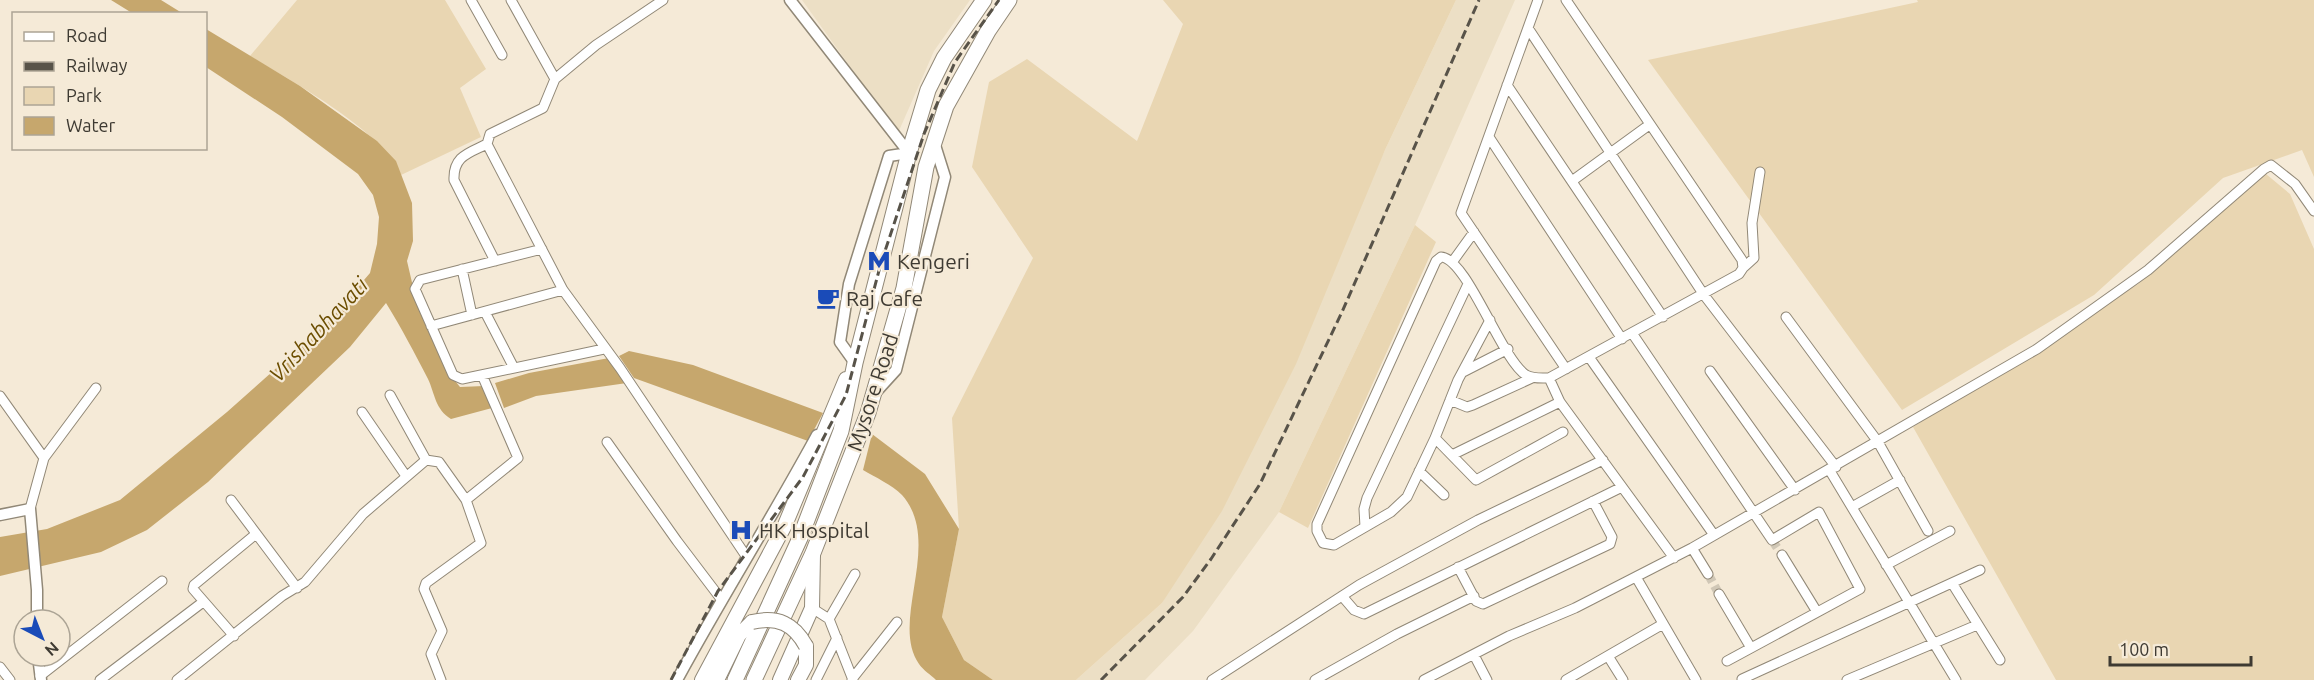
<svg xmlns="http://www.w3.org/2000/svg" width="2314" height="680" font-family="Ubuntu,sans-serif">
<rect width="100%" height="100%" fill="#f5ead7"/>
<path fill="#ecdfc5" d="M 802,0 L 970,0 L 934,51 L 898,133 Z
M 1456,0 L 1515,0 L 1415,225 L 1279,512 L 1193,631 L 1145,680 L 1076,680 L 1162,603 L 1385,150 Z"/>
<path fill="#e9d6b2" d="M 297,0 L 445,0 L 486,69 L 460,88 L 481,137 L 401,175 C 385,132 290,80 250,56 Z
M 1163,0 L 1456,0 L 1385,150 L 1296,364 L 1222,511 L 1162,603 L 1076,680 L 993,680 L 964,660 L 942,617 L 959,529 L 952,418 L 1033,258 L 972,167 L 989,82 L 1027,59 L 1137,141 L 1183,24 Z
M 1917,0 L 2314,0 L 2314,177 L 2302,150 L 2223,178 L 2094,295 L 1902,410 L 1648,60 L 1918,2 Z
M 2266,174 L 2290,194 L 2314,249 L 2314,680 L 2056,680 L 1913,427 L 2138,284 Z
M 1415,225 L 1436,242 L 1308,528 L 1279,512 Z"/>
<path fill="#c6a76d" d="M 111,0 L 161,0 L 182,13 L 132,13 Z
M 206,29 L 300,86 L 377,141 L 396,161 L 412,203 L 413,241 L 407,261 L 417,304 L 448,372 L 460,387 L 484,386 L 492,408 L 451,419 C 435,409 435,394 428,379 C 415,354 401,327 386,303 L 350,347 L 208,482 L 147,530 L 101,552 L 0,576 L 0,537 L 47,529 L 120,500 L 227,412 L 328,322 L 370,273 L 377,244 L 379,217 L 373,195 L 358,174 L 282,117 L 206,67 Z
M 629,351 L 693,365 L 823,413 L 808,441 L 634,378 L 619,356 Z
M 609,358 L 627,383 L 536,396 L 504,408 L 495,383 L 529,373 Z
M 872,434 L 925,474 L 959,529 L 942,617 L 964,660 L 993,680 L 936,680 C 931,675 923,670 919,664 C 889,621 944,543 902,495 C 892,485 875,477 863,470 Z"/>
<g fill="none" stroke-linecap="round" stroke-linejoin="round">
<path stroke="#d0c7b6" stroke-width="9" stroke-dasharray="9 4.5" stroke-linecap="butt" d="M 1772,540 L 1782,555
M 1708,574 L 1719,594"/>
<g stroke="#918877" stroke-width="11">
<path id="minor" d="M 471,0 L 502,55
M 511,0 L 555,79
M 663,0 L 596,45 L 555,79 L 543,108 L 490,134 L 487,144 L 563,290 L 620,368 L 746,556
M 1538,0 L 1461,213 L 1566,369
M 1566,0 L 1742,260 L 1743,268 L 1739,274 L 1549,378 L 1560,402 L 1674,558
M 1528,28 L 1704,295 L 1836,467
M 1507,85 L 1663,317
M 1489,137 L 1622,339
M 487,144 C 469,153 453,156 454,180 L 495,261
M 1572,181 L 1649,125
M 542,249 L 420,280 L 415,289 L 453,375 L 462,379 L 604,349
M 1453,261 L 1474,232
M 1743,268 L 1754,258 L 1752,223 L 1760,172
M 462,269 L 472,315
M 485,312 L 514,368
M 1786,317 L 1878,442 L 1928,531
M 1490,320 L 1458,380 L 1435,438 L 1407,497 L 1391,512 L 1334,545 L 1323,543 L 1317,531 L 1317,524 L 1436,261 L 1441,257 C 1467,258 1501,359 1526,375 C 1533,379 1541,378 1549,378
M 431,326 L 563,290
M 1632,333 L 1772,540 L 1819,512 L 1860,589 L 1727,661
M 1589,357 L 1714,535
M 1710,371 L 1795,490
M 1463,372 L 1508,349
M 390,395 L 426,460
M 0,396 L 44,458
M 1450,400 L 1467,407 L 1473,405 L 1532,378
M 362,412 L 406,476
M 1435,438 L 1476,480 L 1563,432
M 607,442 L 677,541 L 721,599
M 1454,454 L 1560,402
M 1419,471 L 1444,495
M 1830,471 L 1956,680
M 231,500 L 297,588
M 1852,507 L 1900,480
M 30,509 L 44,458 L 96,388
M 1365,527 L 1364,509 L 1367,498 L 1468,284
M 1692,548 L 1708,574
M 1782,555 L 1817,612
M 1886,565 L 1950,531
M 1458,567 L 1476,601 L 1483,604 L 1610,544 L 1612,537 L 1593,501
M 1636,577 L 1696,680
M 1952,583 L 2000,660
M 1719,594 L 1751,648
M 1342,596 L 1354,610 L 1364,614 L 1622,487
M 812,608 L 829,619 L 853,680
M 829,619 L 855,574
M 234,636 L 193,589 L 194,585 L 256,534
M 1474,655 L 1487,680
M 1608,656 L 1623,680
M 0,667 L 10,680
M 40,676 L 162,581
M 852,679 L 897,622
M 1742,679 L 1980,570
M 100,680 L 203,602
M 177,680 L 282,596 L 305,582 L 363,514 L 426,460 L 439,462 L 466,500
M 441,680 L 431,654 L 442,631 L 424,589 L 426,583 L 481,543 L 466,500 L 518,458 L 482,375
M 816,680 L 837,638
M 1212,680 L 1359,585 L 1478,520 L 1603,460
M 1315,680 L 1397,634 L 1474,596
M 1424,680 L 1509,636 L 1575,608 L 1692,548 L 2037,349 L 2148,270 L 2264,169 L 2271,165 L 2295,184 L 2314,211
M 1566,680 L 1663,624
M 1847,680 L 1977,625"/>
</g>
<g stroke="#918877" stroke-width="13">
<path id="tertiary" d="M 790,0 L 909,153 L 889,156 L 849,284 L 840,342 L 855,363
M 875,393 L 896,370 L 945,177 L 934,142
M 0,515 L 30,509 L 37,590 L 37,620
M 38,656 L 41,680
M 677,680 C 722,597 772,518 817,435"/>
</g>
<g stroke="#918877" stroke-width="16">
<path id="primary" d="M 702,680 L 785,525 L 846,379
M 717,680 L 739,635 L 752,622
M 780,680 L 812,608 L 813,554
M 798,680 L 806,665 L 806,646"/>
</g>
<g stroke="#918877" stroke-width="17">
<path id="trunk" d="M 735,680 L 800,538 L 841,431 L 855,363 L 909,153 L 928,90 L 944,58 L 984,0
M 754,680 L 813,553 L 868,413 L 904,288 L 926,167 L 946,106 L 988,31 L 1009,0"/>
</g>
<use href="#minor" stroke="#fff" stroke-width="9"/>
<use href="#tertiary" stroke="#fff" stroke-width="10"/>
<use href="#primary" stroke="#fff" stroke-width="14"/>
<use href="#trunk" stroke="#fff" stroke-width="15"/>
<path stroke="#585349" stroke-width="3" stroke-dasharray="9 4.5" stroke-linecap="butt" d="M 671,680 L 718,591 L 803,477 L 846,395 L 881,263 L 924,134 L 955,62 L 999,0
M 1101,680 L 1183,597 L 1211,559 L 1260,484 L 1342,312 L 1479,0"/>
<g stroke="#918877" stroke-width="16" stroke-linecap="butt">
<path id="primary-bridge" d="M 752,622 C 778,616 794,624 806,646"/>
</g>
<use href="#primary-bridge" stroke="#fff" stroke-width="14"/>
</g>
<defs>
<g id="metro-bare" transform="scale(1.8)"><path d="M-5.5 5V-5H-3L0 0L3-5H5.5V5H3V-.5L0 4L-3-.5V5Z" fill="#1a4bb8" stroke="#f5ead7" stroke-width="2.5" paint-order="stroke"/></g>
<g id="cafe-bare" transform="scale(1.8)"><path d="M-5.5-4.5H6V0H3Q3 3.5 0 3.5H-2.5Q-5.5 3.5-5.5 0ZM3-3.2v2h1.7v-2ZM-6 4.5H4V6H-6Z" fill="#1a4bb8" stroke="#f5ead7" stroke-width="2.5" paint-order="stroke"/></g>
<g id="hospital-bare" transform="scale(1.8)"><path d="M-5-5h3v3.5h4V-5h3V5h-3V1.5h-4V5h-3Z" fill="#1a4bb8" stroke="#f5ead7" stroke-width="2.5" paint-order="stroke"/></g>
</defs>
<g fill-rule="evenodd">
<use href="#metro-bare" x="879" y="261"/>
<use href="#cafe-bare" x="828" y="298"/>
<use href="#hospital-bare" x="741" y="530"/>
</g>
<g text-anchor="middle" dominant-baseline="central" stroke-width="4.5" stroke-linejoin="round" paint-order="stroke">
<g font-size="21" fill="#3e3a32" stroke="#f5ead7" text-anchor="start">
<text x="897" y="261">Kengeri</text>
<text x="846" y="298">Raj Cafe</text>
<text x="759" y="530">HK Hospital</text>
</g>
<g font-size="21" fill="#3e3a32" stroke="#f5ead7">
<text transform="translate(872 392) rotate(-72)">Mysore Road</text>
</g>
<g font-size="22" font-style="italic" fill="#6b4d00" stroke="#f5ead7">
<text transform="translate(318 329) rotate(-47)">Vrishabhavati</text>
</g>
</g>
<rect x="12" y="12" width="195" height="138" fill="#f5ead7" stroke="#aca495" stroke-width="1.5"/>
<rect x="24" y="32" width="30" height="9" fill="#ffffff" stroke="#aca495" stroke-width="1.5"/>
<text x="66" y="42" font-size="18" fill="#3e3a32">Road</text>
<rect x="24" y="62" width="30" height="9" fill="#585349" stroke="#aca495" stroke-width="1.5"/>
<text x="66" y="72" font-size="18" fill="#3e3a32">Railway</text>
<rect x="24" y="87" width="30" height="18" fill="#e9d6b2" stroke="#aca495" stroke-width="1.5"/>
<text x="66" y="102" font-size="18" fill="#3e3a32">Park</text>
<rect x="24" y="117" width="30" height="18" fill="#c6a76d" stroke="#aca495" stroke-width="1.5"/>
<text x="66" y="132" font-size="18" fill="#3e3a32">Water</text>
<g transform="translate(42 638) rotate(138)"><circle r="28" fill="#f5ead7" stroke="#aca495" stroke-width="1.5"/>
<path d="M0-4.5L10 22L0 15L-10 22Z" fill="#1a4bb8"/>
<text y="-9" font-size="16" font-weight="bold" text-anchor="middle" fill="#3e3a32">N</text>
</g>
<path d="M2110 656v9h141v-9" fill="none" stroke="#3e3a32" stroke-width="3"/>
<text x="2119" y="656" font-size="18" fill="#3e3a32" stroke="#f5ead7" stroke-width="4.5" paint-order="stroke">100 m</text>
</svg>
